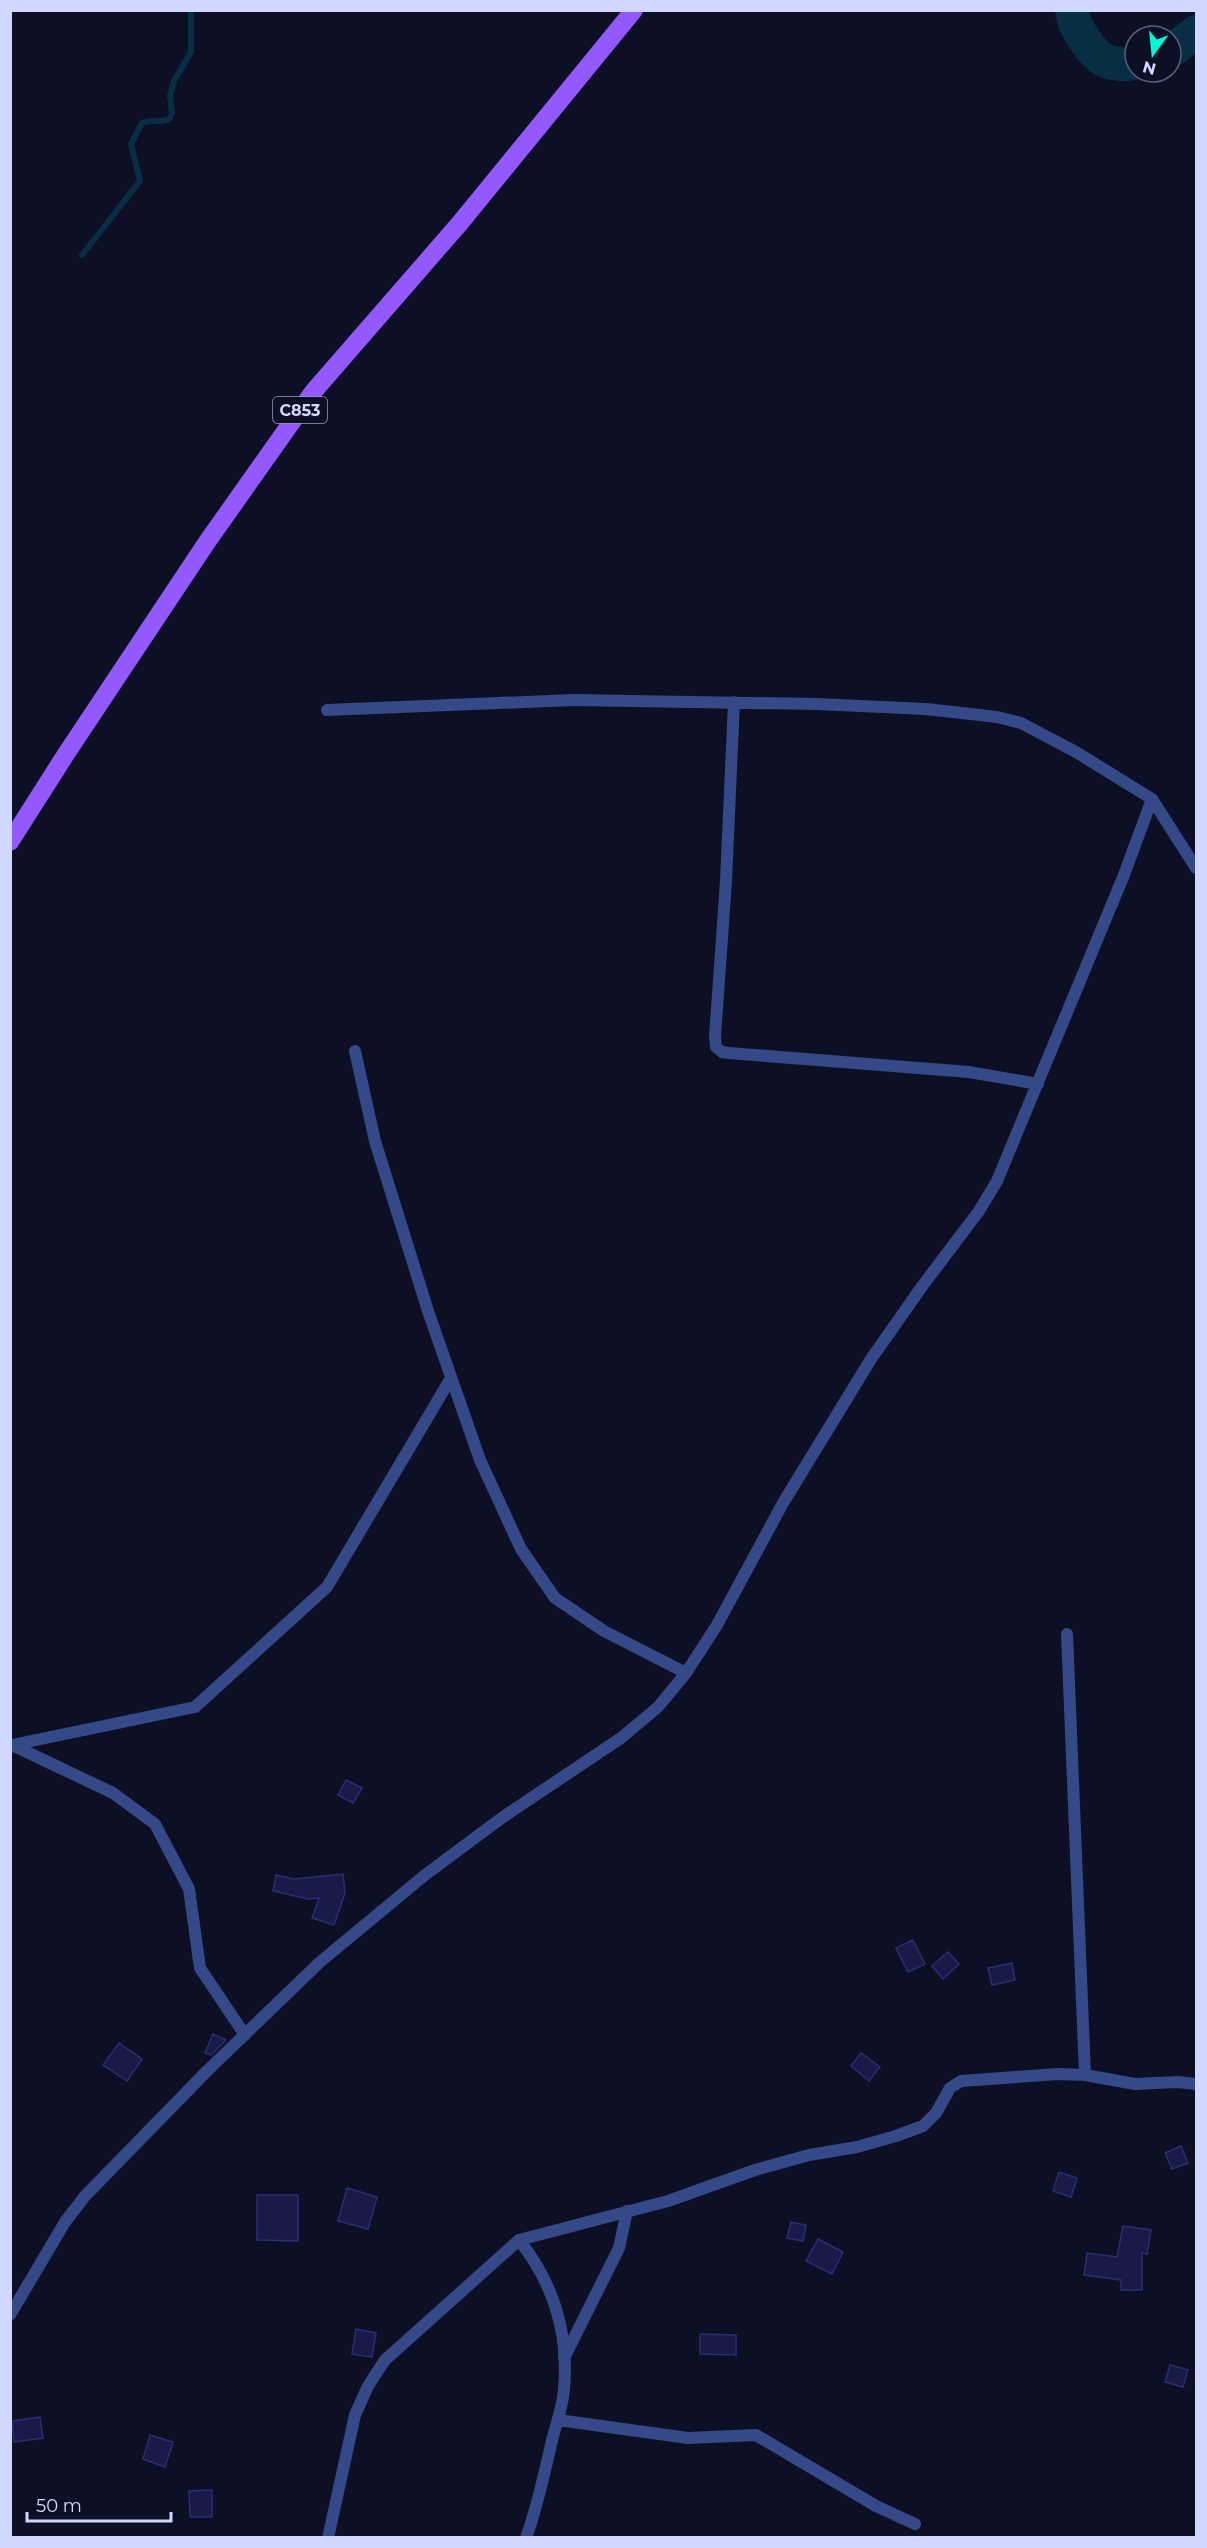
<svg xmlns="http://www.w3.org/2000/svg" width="1207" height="2548" font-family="Montserrat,sans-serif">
<rect width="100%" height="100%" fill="#0d0f25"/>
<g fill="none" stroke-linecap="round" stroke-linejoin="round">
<path stroke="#072e45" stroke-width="6" d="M 82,255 L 140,181 L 131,144 L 142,123 C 152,119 160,123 169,119 L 172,113 L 170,96 L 174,81 L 191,52 L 191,10"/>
<path stroke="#072e45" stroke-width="34" d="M 1072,10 C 1073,26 1092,55 1106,61 C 1115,64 1126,65 1135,63
M 1171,51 L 1196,32"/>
</g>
<path fill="#181b47" stroke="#292e75" stroke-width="1.5" d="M 346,1780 L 362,1788 L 353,1803 L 338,1795 Z
M 343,1874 L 345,1893 L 334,1925 L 312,1918 L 319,1898 L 308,1899 L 273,1891 L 276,1875 L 294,1879 Z
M 913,1940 L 925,1964 L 908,1972 L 896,1948 Z
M 948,1952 L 959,1964 L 943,1979 L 932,1966 Z
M 1012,1963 L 1015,1980 L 992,1985 L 988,1968 Z
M 213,2034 L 226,2040 L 211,2055 L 205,2053 Z
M 119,2043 L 142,2059 L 127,2081 L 103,2065 Z
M 861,2053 L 880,2067 L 869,2081 L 851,2066 Z
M 1181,2146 L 1188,2163 L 1172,2169 L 1165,2153 Z
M 1059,2172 L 1077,2178 L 1071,2197 L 1053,2191 Z
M 347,2188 L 377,2197 L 368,2229 L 338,2221 Z
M 257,2195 L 298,2195 L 298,2241 L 257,2240 Z
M 791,2222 L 806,2225 L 803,2241 L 787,2238 Z
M 1123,2226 L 1151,2230 L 1147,2254 L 1142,2253 L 1142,2290 L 1121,2290 L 1121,2280 L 1084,2275 L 1087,2253 L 1117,2257 Z
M 818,2239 L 843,2252 L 832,2274 L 806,2261 Z
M 356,2329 L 376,2333 L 372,2357 L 352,2354 Z
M 700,2334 L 736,2335 L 736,2355 L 700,2354 Z
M 1170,2365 L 1188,2370 L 1183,2387 L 1165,2382 Z
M 40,2417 L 43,2438 L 14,2442 L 12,2421 Z
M 150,2435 L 173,2442 L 165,2467 L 143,2459 Z
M 212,2490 L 212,2517 L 190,2517 L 189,2491 Z"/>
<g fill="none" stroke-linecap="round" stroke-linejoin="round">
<path stroke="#354887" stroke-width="12" d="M 734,702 L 726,881 L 715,1037 L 716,1047 L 722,1052 L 729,1053 L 969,1072 L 1038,1084
M 1152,799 L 1196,868
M 355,1051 L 375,1141 L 428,1311 L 480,1460 L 521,1549 L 555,1598 L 604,1631 L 686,1673
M 1067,1634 L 1085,2075
M 12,1745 L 195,1707 L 327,1587 L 451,1378
M 12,1745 L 113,1793 L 155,1824 L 189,1889 L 200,1968 L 245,2035
M 519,2240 C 554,2284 569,2334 564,2390 C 562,2411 554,2429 550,2449 C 543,2479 537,2508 526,2538
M 10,2315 L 65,2222 L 85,2196 L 207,2071 L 320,1962 L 425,1875 L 503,1817 L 621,1738 L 658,1707 L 686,1673 L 717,1625 L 783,1503 L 871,1359 L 923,1285 L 979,1211 L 997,1181 L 1124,875 L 1152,799 L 1076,752 L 1021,723 L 997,717 L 926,709 L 817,704 L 574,700 L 327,710
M 564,2358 L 619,2248 L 627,2211
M 558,2420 L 688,2438 L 756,2435 L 876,2506 L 915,2524
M 328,2538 L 355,2415 L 368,2386 L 385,2360 L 519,2240 L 668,2201 L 755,2170 L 809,2155 L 857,2147 L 896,2136 L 923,2126 L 936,2113 L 950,2088 L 961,2081 L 1058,2074 L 1085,2075 L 1135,2084 L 1178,2082 L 1196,2084"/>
<path stroke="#9458ff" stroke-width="18" d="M 10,842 L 66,754 L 207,542 L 313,392 L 460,223 L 634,10"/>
</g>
<g text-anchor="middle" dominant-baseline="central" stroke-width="4.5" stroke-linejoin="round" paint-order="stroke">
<rect fill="#0d0f25" stroke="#969cbe" stroke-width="1.5" x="273" y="397" width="54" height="26" rx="4.5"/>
<g font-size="16" font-weight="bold" fill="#d1d8ff">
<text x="300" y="410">C853</text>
</g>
</g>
<rect width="1207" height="2548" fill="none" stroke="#d1d8ff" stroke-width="24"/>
<g transform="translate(1153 54) rotate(195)"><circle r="28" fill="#0d0f25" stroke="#5b5f7c" stroke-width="1.5"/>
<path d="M0-4.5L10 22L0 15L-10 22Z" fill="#00fcd2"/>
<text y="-9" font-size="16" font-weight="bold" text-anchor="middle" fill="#d1d8ff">N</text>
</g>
<path d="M27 2512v9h144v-9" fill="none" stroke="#d1d8ff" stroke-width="3"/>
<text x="36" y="2512" font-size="18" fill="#d1d8ff" stroke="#0d0f25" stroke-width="4.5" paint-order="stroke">50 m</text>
</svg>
